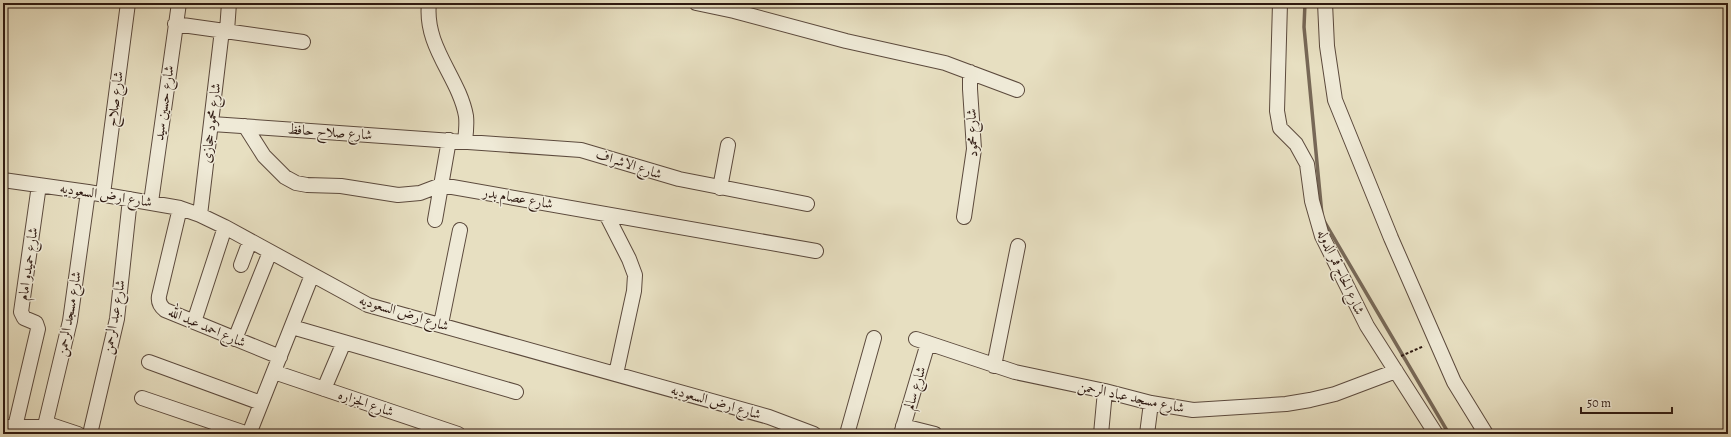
<svg xmlns="http://www.w3.org/2000/svg" width="1731" height="437" font-family="Alegreya,Amiri,serif">
<rect width="100%" height="100%" fill="#e7dfc1"/>
<filter id="stains"><feTurbulence type="fractalNoise" baseFrequency=".005" numOctaves="4"/><feColorMatrix values="0 0 0 0 .2 0 0 0 0 .09 0 0 0 0 .02 0 0 0 .5 -.17"/></filter>
<radialGradient id="worn" r=".72"><stop offset=".6" stop-color="#630" stop-opacity="0"/><stop offset="1" stop-color="#630" stop-opacity=".3"/></radialGradient>
<g fill="none" stroke-linecap="round" stroke-linejoin="round">
<path stroke="#776857" stroke-width="3.5" d="M 1305,3 L 1304,27 L 1322,215
M 1324,221 L 1449,434"/>
<g stroke="#5c4a3d" stroke-width="16">
<path id="minor" d="M 429,3 C 424,47 459,77 466,116 C 467,125 466,133 465,141
M 696,3 L 734,11 L 846,41 L 945,63 L 1017,90
M 1280,3 L 1277,111 L 1280,128 L 1296,144 L 1307,164 L 1312,201 L 1322,236 L 1367,326 L 1436,434
M 1325,3 L 1327,46 L 1335,100 L 1391,238 L 1454,382 L 1486,434
M 175,24 L 303,42
M 227,31 L 229,3
M 212,124 L 581,150 L 679,179 L 807,204
M 245,126 L 264,156 L 285,177 L 296,183 L 307,185 L 341,186 L 398,195 L 420,193 L 441,185 L 816,251
M 3,180 L 88,192 L 180,208 L 200,215 L 225,227 L 368,305 L 769,417 L 814,434
M 720,188 L 728,145
M 103,194 L 128,3
M 151,202 L 179,3
M 180,208 L 159,296 C 158,302 160,306 165,310 L 280,357
M 606,214 L 629,259 L 635,275 L 634,291 L 616,374
M 200,215 L 222,30
M 964,217 L 974,149 L 970,89 L 970,72
M 435,220 L 449,140
M 241,265 L 250,241
M 194,322 L 225,227
M 441,324 L 460,230
M 292,327 L 516,392
M 235,339 L 270,252
M 916,339 L 1015,372 L 1105,391 L 1151,403 L 1193,410 L 1286,404 L 1310,400 L 1335,394 L 1396,371
M 149,362 L 261,403
M 994,366 L 1018,246
M 274,372 L 458,434
M 324,389 L 344,342
M 142,398 L 248,434
M 45,423 L 78,434
M 903,426 L 935,434
M 3,427 L 44,427
M 15,427 L 38,329 L 36,323 L 24,318 L 21,312 L 39,185
M 43,434 L 70,321 L 88,192
M 90,434 L 117,319 L 130,199
M 249,434 L 312,275
M 847,434 L 874,338
M 901,434 L 928,343
M 1101,434 L 1105,391
M 1147,434 L 1151,403"/>
</g>
<path stroke="#2e1911" stroke-width="2" stroke-dasharray="3 2" stroke-linecap="butt" d="M 1401,356 L 1424,346"/>
<use href="#minor" stroke="#efead7" stroke-width="14"/>
</g>
<g text-anchor="middle" dominant-baseline="central" stroke-width="3" stroke-linejoin="round" paint-order="stroke">
<g font-size="14" fill="#2e1911" stroke="#efead7">
<text transform="translate(115 99) rotate(-83)">شارع صلاح</text>
<text transform="translate(164 103) rotate(-82)">شارع حسين سيد</text>
<text transform="translate(211 123) rotate(-83)">شارع محمود حجازى</text>
<text transform="translate(330 132) rotate(4)">شارع صلاح حافظ</text>
<text transform="translate(972 133) rotate(-92)">شارع محمود</text>
<text transform="translate(629 164) rotate(18)">شارع الاشراف</text>
<text transform="translate(106 195) rotate(9)">شارع ارض السعوديه</text>
<text transform="translate(518 198) rotate(10)">شارع عصام بدر</text>
<text transform="translate(28 264) rotate(-82)">شارع حميدو امام</text>
<text transform="translate(1341 272) rotate(65)">شارع الحاج قمر الدوله</text>
<text transform="translate(404 313) rotate(17)">شارع ارض السعوديه</text>
<text transform="translate(69 314) rotate(-80)">شارع مسجد الرحمن</text>
<text transform="translate(114 317) rotate(-80)">شارع عبد الرحمن</text>
<text transform="translate(207 327) rotate(23)">شارع احمد عبد الله</text>
<text transform="translate(915 388) rotate(-73)">شارع سالم</text>
<text transform="translate(1131 397) rotate(12)">شارع مسجد عباد الرحمن</text>
<text transform="translate(716 402) rotate(16)">شارع ارض السعوديه</text>
<text transform="translate(366 403) rotate(19)">شارع الجزاره</text>
</g>
</g>
<rect width="1731" height="437" fill="none" stroke="#e7dfc1" stroke-width="16"/>
<rect x="4" y="4" width="1723" height="429" fill="none" stroke="#2e1911" stroke-width="2"/>
<rect x="8" y="8" width="1715" height="421" fill="none" stroke="#2e1911"/>
<path d="M1581 407v6h91v-6" fill="none" stroke="#2e1911" stroke-width="2"/>
<text x="1587" y="407" font-size="12" fill="#2e1911" stroke="#efead7" stroke-width="3" paint-order="stroke">50 m</text>
<rect width="100%" height="100%" filter="url(#stains)"/>
<rect width="100%" height="100%" fill="url(#worn)"/>
</svg>
